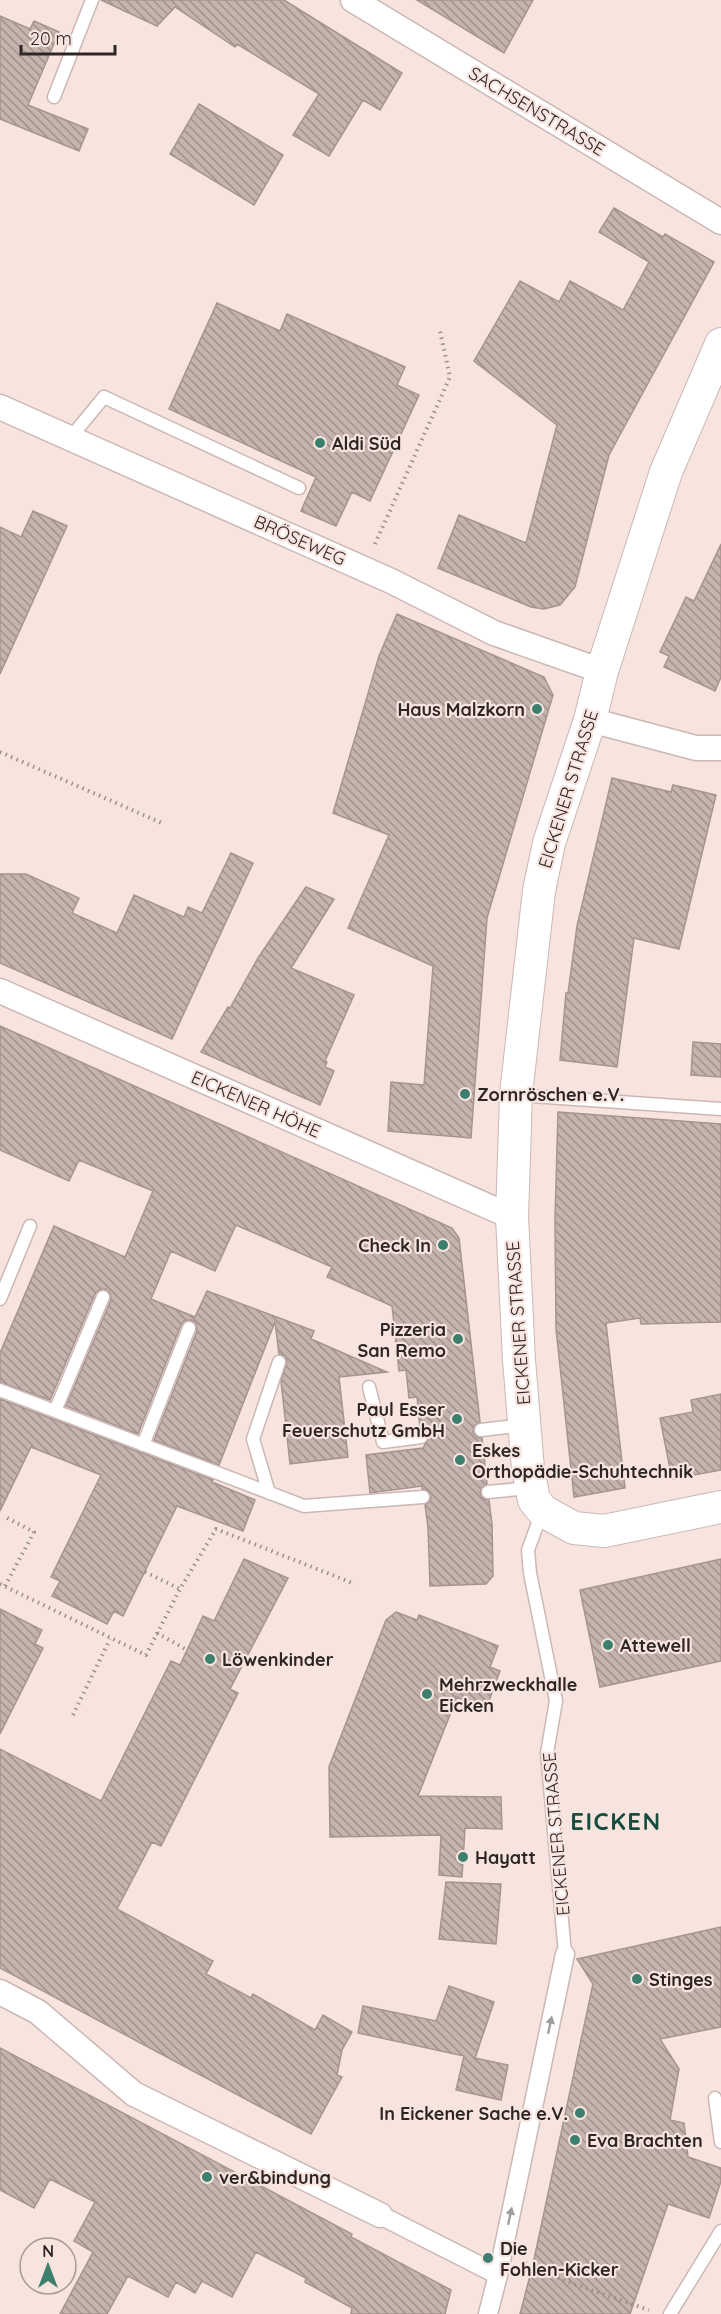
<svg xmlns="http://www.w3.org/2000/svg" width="721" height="2314" font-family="Quicksand,sans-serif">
<defs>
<pattern id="building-back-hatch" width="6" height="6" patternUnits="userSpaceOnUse" patternTransform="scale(1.5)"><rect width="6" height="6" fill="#c5b3ae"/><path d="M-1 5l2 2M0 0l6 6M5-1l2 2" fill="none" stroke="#a0918d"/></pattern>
</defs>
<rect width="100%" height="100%" fill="#f7e4df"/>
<path fill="url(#building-back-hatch)" stroke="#a6948f" stroke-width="1.5" d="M 101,0 L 284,0 L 402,73 L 380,110 L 363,100 L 329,156 L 293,135 L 319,94 L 237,44 L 235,47 L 175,7 L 157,26 Z
M 417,0 L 533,0 L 504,53 Z
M 0,16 L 30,29 L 34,21 L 59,32 L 28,105 L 88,129 L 79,151 L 0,119 Z
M 199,104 L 283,155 L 254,205 L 170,154 Z
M 614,208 L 663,237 L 665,234 L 714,262 L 609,455 L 575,587 L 560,605 L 544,609 L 531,607 L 438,568 L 459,515 L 526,543 L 557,425 L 474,361 L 520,281 L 559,302 L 570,281 L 623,310 L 649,262 L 599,232 Z
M 217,303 L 280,331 L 287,314 L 405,367 L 397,385 L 419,395 L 370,501 L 352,492 L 336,526 L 301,511 L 316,477 L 169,409 Z
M 33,511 L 67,526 L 0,674 L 0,527 L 21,537 Z
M 721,544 L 721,677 L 715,691 L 664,667 L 669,656 L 660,652 L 686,597 L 694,601 Z
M 397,614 L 544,677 L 553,695 L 487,918 L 471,1138 L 388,1131 L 391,1082 L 424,1085 L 433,966 L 348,928 L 389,835 L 333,813 L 379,656 Z
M 612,778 L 671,792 L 673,785 L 716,795 L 679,949 L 634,938 L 617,1067 L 560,1060 L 566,993 L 568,993 L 577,926 Z
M 231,853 L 253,863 L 172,1039 L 0,963 L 0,874 L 26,874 L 79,898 L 72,913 L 117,933 L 134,895 L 184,917 L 188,907 L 202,913 Z
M 306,887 L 334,899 L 291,968 L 354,995 L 325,1061 L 327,1062 L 325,1067 L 334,1071 L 320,1105 L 201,1052 L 228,1007 L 230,1008 L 258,958 Z
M 0,1026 L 452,1228 L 459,1238 L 480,1422 L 474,1426 L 473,1432 L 477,1437 L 482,1438 L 487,1484 L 481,1488 L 480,1493 L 484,1499 L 489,1500 L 492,1524 L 493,1576 L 486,1584 L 430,1586 L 428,1527 L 425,1505 L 430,1501 L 431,1497 L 427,1490 L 422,1489 L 422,1486 L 370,1493 L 366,1455 L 423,1448 L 429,1437 L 427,1432 L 420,1429 L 417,1397 L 409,1398 L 406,1370 L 399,1371 L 392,1306 L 327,1277 L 332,1267 L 236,1225 L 215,1271 L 171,1251 L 151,1299 L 195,1317 L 207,1291 L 314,1331 L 311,1339 L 387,1372 L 339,1377 L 348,1457 L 290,1464 L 281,1381 L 287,1361 L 285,1356 L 279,1354 L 275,1322 L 219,1465 L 154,1440 L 197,1331 L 196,1323 L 191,1320 L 184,1321 L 181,1325 L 138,1434 L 66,1406 L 111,1300 L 110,1293 L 106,1289 L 99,1290 L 95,1294 L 50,1400 L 0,1382 L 0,1353 L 54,1226 L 125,1257 L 153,1191 L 79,1160 L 69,1181 L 0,1150 Z
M 693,1042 L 721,1044 L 721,1077 L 691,1075 Z
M 558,1112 L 721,1124 L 721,1322 L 641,1324 L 640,1318 L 606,1323 L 625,1488 L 574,1497 L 556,1329 L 555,1220 Z
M 721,1394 L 721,1470 L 672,1479 L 660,1418 L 693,1412 L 691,1400 Z
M 0,1399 L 213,1480 L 212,1482 L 255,1500 L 243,1531 L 177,1506 L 123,1616 L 114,1611 L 107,1624 L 52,1596 L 60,1581 L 51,1577 L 101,1475 L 31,1447 L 0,1511 Z
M 244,1559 L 288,1578 L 230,1689 L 238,1693 L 161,1846 L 152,1842 L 117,1909 L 213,1961 L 206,1974 L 251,1998 L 253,1994 L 315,2030 L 323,2015 L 352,2032 L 342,2050 L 337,2075 L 342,2077 L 311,2134 L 0,1968 L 0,1749 L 101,1801 L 171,1661 L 180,1665 L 203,1616 L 214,1621 Z
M 721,1559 L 721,1661 L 600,1687 L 580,1590 Z
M 0,1609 L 42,1630 L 35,1644 L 43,1648 L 0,1734 Z
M 396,1612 L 417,1620 L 419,1615 L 498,1646 L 490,1667 L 500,1671 L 486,1709 L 457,1697 L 418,1796 L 501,1797 L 502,1829 L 465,1828 L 462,1877 L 439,1875 L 441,1835 L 330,1837 L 329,1767 L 386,1620 Z
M 446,1882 L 501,1884 L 496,1944 L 439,1939 Z
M 721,1927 L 721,2027 L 660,2039 L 679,2069 L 670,2120 L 684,2123 L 688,2157 L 721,2168 L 721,2181 L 709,2218 L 668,2204 L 630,2314 L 520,2314 L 533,2264 L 593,1984 L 577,1959 Z
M 449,1986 L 494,2002 L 475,2058 L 508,2065 L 501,2100 L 456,2090 L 464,2056 L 358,2033 L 363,2006 L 436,2021 Z
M 0,2048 L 352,2234 L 351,2237 L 451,2290 L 445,2314 L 351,2314 L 352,2308 L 305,2282 L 306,2278 L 256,2252 L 232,2297 L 202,2281 L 195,2293 L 176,2282 L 168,2297 L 128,2276 L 107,2314 L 60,2314 L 93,2252 L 74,2241 L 95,2202 L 50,2179 L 34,2208 L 0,2190 Z"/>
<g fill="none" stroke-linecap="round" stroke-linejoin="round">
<g stroke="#cbb8b4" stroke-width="15">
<path id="service" d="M 54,97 L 92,0
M 71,437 L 104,397 L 299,488
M 517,1095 L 721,1109
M 0,1299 L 30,1226
M 369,1387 L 383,1442 L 421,1437
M 0,1390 L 304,1506 L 423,1497
M 55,1411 L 103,1297
M 481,1430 L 524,1425
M 143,1445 L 189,1328
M 488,1492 L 530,1488
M 269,1493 L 253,1439 L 279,1362
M 542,1512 L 528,1550 L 530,1573 L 556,1701 L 547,1753 L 565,1954
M 715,2098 L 721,2142
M 670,2314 L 721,2231"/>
</g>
<g stroke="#cbb8b4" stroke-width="21">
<path id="pedestrian" d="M 380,2215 L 498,2275
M 488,2314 L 498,2275 L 565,1954"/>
</g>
<g stroke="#cbb8b4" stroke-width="27">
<path id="minor" d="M 353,0 L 721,222
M 0,407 L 391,581 L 494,633 L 602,671
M 590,720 L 696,748 L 721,748
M 0,991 L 512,1217
M 0,1992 L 38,2012 L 134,2094 L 380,2215"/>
</g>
<g stroke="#cbb8b4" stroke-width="34">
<path id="tertiary" d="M 721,344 L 666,472 L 602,671 L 590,720 L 549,843 L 539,891 L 516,1094 L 512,1217 L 519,1360 L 528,1469 L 534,1500 L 543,1511 L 574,1528 L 604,1531 L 721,1507"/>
</g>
<path stroke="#9c8f8b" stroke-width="4" stroke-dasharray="1.5 4.5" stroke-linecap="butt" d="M 375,544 L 450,377 L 440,331
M 0,752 L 164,824
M 145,1572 L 180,1589
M 0,1584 L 146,1655 L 180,1589 L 216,1529 L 355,1584
M 5,1586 L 34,1532 L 7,1518
M 157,1633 L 187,1650
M 73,1715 L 110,1639
M 525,2263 L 568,2282 L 649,2310"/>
<use href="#service" stroke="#fff" stroke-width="12"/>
<use href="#pedestrian" stroke="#fff" stroke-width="18"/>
<use href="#minor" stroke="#fff" stroke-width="24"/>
<use href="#tertiary" stroke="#fff" stroke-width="32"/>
</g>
<defs><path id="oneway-solid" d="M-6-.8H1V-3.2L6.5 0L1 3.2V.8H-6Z" transform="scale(1.5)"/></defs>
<g fill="#a09d9c">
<use href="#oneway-solid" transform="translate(550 2025) rotate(-78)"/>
<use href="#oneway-solid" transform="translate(510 2216) rotate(-78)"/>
</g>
<g fill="#3d7f6f" stroke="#f7e4df" stroke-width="2">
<circle cx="320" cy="443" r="6"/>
<circle cx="537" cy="709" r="6"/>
<circle cx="465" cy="1094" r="6"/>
<circle cx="443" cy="1245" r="6"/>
<circle cx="458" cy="1339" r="6"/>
<circle cx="457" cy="1419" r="6"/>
<circle cx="460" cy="1460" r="6"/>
<circle cx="608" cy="1645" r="6"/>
<circle cx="210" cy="1659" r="6"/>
<circle cx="427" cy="1694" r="6"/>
<circle cx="463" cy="1857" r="6"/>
<circle cx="637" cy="1979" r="6"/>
<circle cx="580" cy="2113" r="6"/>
<circle cx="575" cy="2140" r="6"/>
<circle cx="207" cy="2177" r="6"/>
<circle cx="488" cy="2258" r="6"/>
</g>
<g text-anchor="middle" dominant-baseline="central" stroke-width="4.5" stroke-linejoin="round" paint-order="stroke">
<g font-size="18" fill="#2d2624" stroke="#f7e4df">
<text transform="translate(537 111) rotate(31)">SACHSENSTRASSE</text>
<text transform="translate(300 540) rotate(24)">BRÖSEWEG</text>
<text transform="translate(568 789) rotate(-73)">EICKENER STRASSE</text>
<text transform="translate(256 1104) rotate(24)">EICKENER HÖHE</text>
<text transform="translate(518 1323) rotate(-94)">EICKENER STRASSE</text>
<text transform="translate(556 1834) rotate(-95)">EICKENER STRASSE</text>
</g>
<g font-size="18" font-weight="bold" fill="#2d2624" stroke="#f7e4df" text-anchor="start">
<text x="332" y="443">Aldi Süd</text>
<text x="525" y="709" text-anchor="end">Haus Malzkorn</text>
<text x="477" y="1094">Zornröschen e.V.</text>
<text x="431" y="1245" text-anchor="end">Check In</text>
<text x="446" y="1329" text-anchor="end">Pizzeria<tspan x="446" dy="21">San Remo</tspan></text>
<text x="445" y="1409" text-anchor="end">Paul Esser<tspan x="445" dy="21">Feuerschutz GmbH</tspan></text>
<text x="472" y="1450">Eskes<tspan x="472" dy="21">Orthopädie-Schuhtechnik</tspan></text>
<text x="620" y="1645">Attewell</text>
<text x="222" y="1659">Löwenkinder</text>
<text x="439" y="1684">Mehrzweckhalle<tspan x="439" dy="21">Eicken</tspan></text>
<text x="475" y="1857">Hayatt</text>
<text x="649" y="1979">Stinges</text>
<text x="568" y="2113" text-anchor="end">In Eickener Sache e.V.</text>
<text x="587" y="2140">Eva Brachten</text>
<text x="219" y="2177">ver&amp;bindung</text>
<text x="500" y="2248">Die<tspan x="500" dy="21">Fohlen-Kicker</tspan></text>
</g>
<g font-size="24" font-weight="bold" letter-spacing="1.5" fill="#174d41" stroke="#f7e4df">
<text x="616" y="1821">EICKEN</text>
</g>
</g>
<g transform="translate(48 2266)"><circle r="28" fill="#f7e4df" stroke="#a69894" stroke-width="1.5"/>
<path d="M0-4.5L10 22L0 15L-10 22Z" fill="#3d7f6f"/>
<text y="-9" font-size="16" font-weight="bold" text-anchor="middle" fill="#2d2624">N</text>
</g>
<path d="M21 45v9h94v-9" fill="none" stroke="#2d2624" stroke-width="3"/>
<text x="30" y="45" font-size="18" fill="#2d2624" stroke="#f7e4df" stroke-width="4.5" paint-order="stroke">20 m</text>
</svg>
